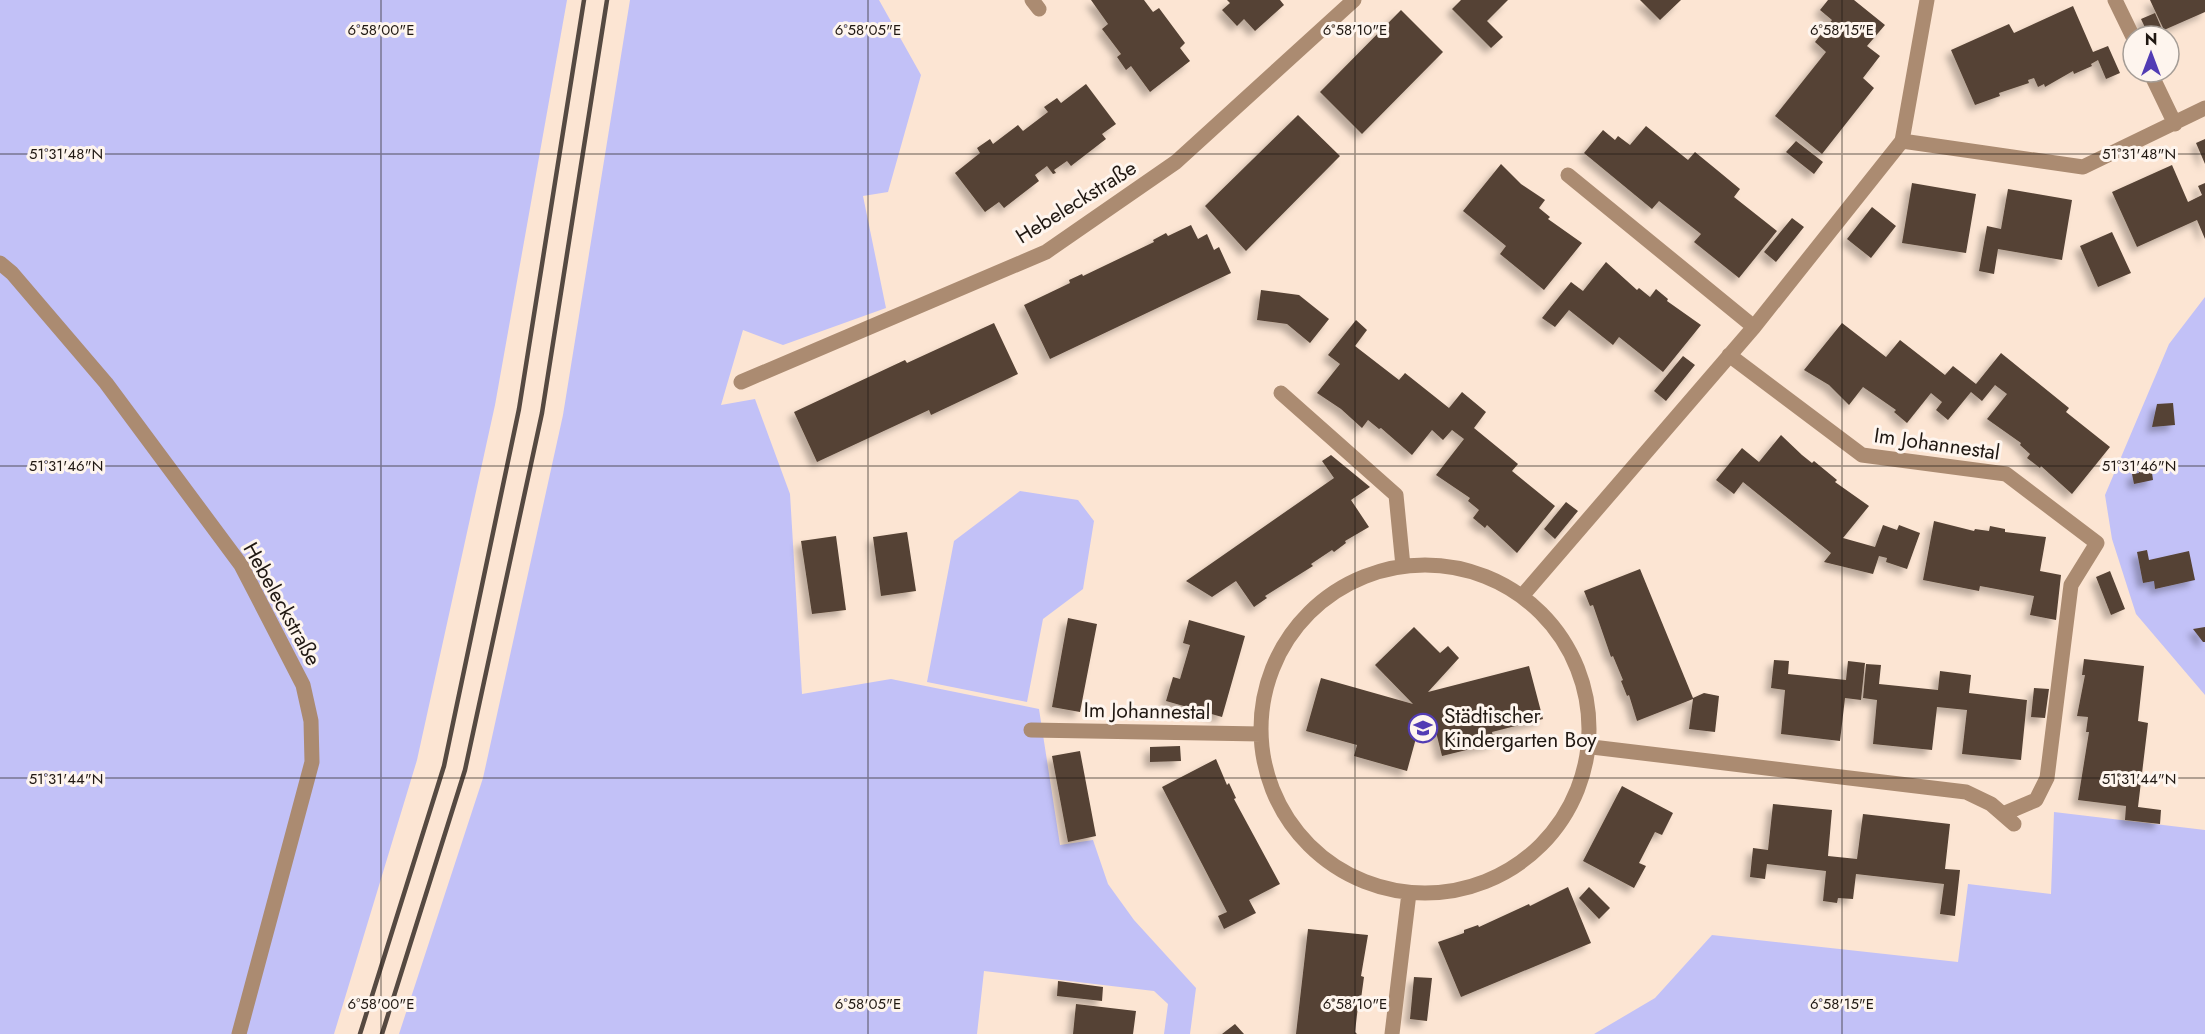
<svg xmlns="http://www.w3.org/2000/svg" width="2205" height="1034" font-family="Jost,sans-serif">
<defs>
<filter id="shadow"><feDropShadow dx="-5.5" dy="5.5" stdDeviation="3" flood-color="#0004"/></filter>
</defs>
<rect width="100%" height="100%" fill="#fce5d3"/>
<path fill="#c2c1f7" d="M 0,0 L 567,0 L 495,405 L 417,760 L 334,1034 L 0,1034 Z
M 630,0 L 879,0 L 921,75 L 888,192 L 863,196 L 886,308 L 783,345 L 743,330 L 721,405 L 755,399 L 790,494 L 802,694 L 891,679 L 1039,709 L 1060,845 L 1093,840 L 1108,884 L 1134,920 L 1196,988 L 1190,1034 L 1164,1034 L 1168,1004 L 1154,991 L 984,971 L 977,1034 L 399,1034 L 483,778 L 563,415 Z
M 2205,297 L 2205,695 L 2136,614 L 2112,539 L 2105,495 L 2169,344 Z
M 1020,491 L 1078,500 L 1094,521 L 1083,589 L 1043,619 L 1027,702 L 927,682 L 954,541 Z
M 2054,812 L 2205,830 L 2205,1034 L 1594,1034 L 1655,998 L 1712,935 L 1958,962 L 1968,884 L 2051,894 Z"/>
<path fill="#554234" filter="url(#shadow)" d="M 1091,0 L 1144,0 L 1153,12 L 1159,8 L 1185,43 L 1180,48 L 1190,61 L 1150,92 L 1131,66 L 1126,70 L 1117,57 L 1121,54 L 1102,29 L 1108,24 Z
M 1227,0 L 1280,0 L 1284,5 L 1255,31 L 1244,19 L 1237,26 L 1222,10 L 1230,3 Z
M 1461,0 L 1508,0 L 1487,21 L 1503,37 L 1491,48 L 1452,9 Z
M 1640,0 L 1681,0 L 1660,20 Z
M 1828,0 L 1854,0 L 1885,25 L 1867,46 L 1880,56 L 1863,78 L 1874,88 L 1822,154 L 1775,116 L 1826,52 L 1815,42 L 1832,20 L 1820,10 Z
M 2150,0 L 2205,0 L 2205,12 L 2164,30 Z
M 2073,6 L 2093,52 L 2108,46 L 2120,73 L 2106,79 L 2098,60 L 2091,64 L 2092,66 L 2074,74 L 2073,71 L 2045,87 L 2044,84 L 2038,87 L 2034,78 L 2028,80 L 2029,83 L 1999,93 L 2000,96 L 1975,105 L 1951,50 L 2009,24 L 2014,33 Z
M 1401,10 L 1443,52 L 1362,134 L 1320,92 Z
M 2155,13 L 2165,36 L 2149,36 L 2141,19 Z
M 1086,84 L 1116,124 L 1102,134 L 1106,139 L 1071,166 L 1067,161 L 1054,170 L 1056,173 L 1053,174 L 1047,166 L 1035,175 L 1039,181 L 1004,208 L 999,202 L 985,212 L 955,173 L 980,153 L 977,148 L 990,139 L 993,144 L 1018,125 L 1023,131 L 1048,112 L 1044,107 L 1057,98 L 1061,103 Z
M 1298,115 L 1340,156 L 1246,251 L 1205,206 Z
M 1646,126 L 1688,160 L 1695,152 L 1717,170 L 1740,189 L 1734,197 L 1777,231 L 1739,278 L 1694,242 L 1701,234 L 1659,201 L 1652,209 L 1584,153 L 1603,130 L 1615,140 L 1618,136 L 1630,145 Z
M 2205,139 L 2205,164 L 2196,143 Z
M 1796,141 L 1823,162 L 1814,174 L 1786,152 Z
M 1501,164 L 1521,184 L 1545,200 L 1539,208 L 1550,217 L 1548,219 L 1582,243 L 1544,290 L 1500,254 L 1506,246 L 1463,211 Z
M 2172,165 L 2188,202 L 2202,195 L 2198,186 L 2205,183 L 2205,239 L 2197,220 L 2137,247 L 2112,192 Z
M 1912,183 L 1976,194 L 1966,253 L 1902,243 Z
M 2008,189 L 2072,200 L 2062,260 L 1998,249 L 1994,274 L 1979,271 L 1987,226 L 2001,229 Z
M 1872,207 L 1896,226 L 1871,258 L 1847,239 Z
M 1792,218 L 1804,227 L 1776,262 L 1764,252 Z
M 1191,225 L 1198,239 L 1207,234 L 1214,250 L 1219,247 L 1231,273 L 1050,359 L 1024,305 L 1070,283 L 1069,280 L 1082,274 L 1083,276 L 1154,242 L 1153,240 L 1166,233 L 1168,236 Z
M 2112,232 L 2131,273 L 2098,287 L 2080,246 Z
M 1606,262 L 1637,290 L 1639,288 L 1650,297 L 1656,289 L 1668,299 L 1667,301 L 1701,325 L 1663,372 L 1619,337 L 1613,345 L 1569,310 L 1555,327 L 1542,318 L 1571,282 L 1583,291 Z
M 1261,290 L 1299,295 L 1329,319 L 1310,343 L 1287,324 L 1257,320 Z
M 1356,320 L 1367,330 L 1355,346 L 1399,380 L 1405,373 L 1449,408 L 1462,392 L 1486,412 L 1474,428 L 1518,464 L 1512,471 L 1555,506 L 1517,553 L 1487,525 L 1485,528 L 1473,518 L 1479,510 L 1468,501 L 1470,498 L 1436,475 L 1464,439 L 1452,430 L 1443,440 L 1432,430 L 1412,455 L 1381,428 L 1379,429 L 1368,420 L 1362,428 L 1341,409 L 1317,393 L 1340,364 L 1328,355 Z
M 994,323 L 1018,374 L 931,415 L 929,410 L 817,462 L 794,412 L 905,360 L 907,363 Z
M 1842,323 L 1886,357 L 1900,340 L 1945,375 L 1953,366 L 1976,384 L 2001,353 L 2069,408 L 2066,412 L 2110,447 L 2072,494 L 2041,466 L 2040,468 L 2027,458 L 2030,454 L 2020,445 L 2021,443 L 1987,419 L 2007,394 L 1995,385 L 1982,401 L 1971,392 L 1948,420 L 1936,410 L 1942,402 L 1931,393 L 1907,423 L 1894,412 L 1896,410 L 1863,387 L 1849,405 L 1829,385 L 1804,370 Z
M 1683,356 L 1695,365 L 1666,401 L 1654,391 Z
M 2173,403 L 2175,425 L 2152,427 L 2157,404 Z
M 1781,435 L 1802,455 L 1812,463 L 1814,461 L 1837,480 L 1835,482 L 1869,506 L 1843,538 L 1875,547 L 1883,525 L 1897,530 L 1899,525 L 1920,533 L 1907,569 L 1886,562 L 1887,558 L 1879,556 L 1873,574 L 1824,562 L 1831,553 L 1743,482 L 1734,494 L 1716,480 L 1742,448 L 1759,462 Z
M 1331,455 L 1370,487 L 1351,500 L 1369,527 L 1345,541 L 1346,543 L 1334,552 L 1332,550 L 1311,564 L 1313,566 L 1265,596 L 1267,598 L 1254,607 L 1236,581 L 1212,597 L 1186,581 L 1334,478 L 1322,461 Z
M 2151,466 L 2153,480 L 2134,484 L 2132,474 L 2139,473 L 2138,469 Z
M 1566,502 L 1578,511 L 1555,539 L 1544,529 Z
M 1934,521 L 1974,531 L 1975,529 L 1989,531 L 1990,526 L 2005,529 L 2005,532 L 2046,537 L 2040,571 L 2061,575 L 2056,620 L 2030,615 L 2034,596 L 1980,586 L 1979,591 L 1923,580 Z
M 907,532 L 916,591 L 881,596 L 873,537 Z
M 836,536 L 846,610 L 812,614 L 801,541 Z
M 2147,550 L 2149,560 L 2189,551 L 2195,580 L 2155,589 L 2154,581 L 2143,583 L 2137,552 Z
M 1640,569 L 1693,698 L 1704,693 L 1719,696 L 1715,732 L 1689,729 L 1693,699 L 1637,721 L 1629,695 L 1627,696 L 1621,681 L 1623,680 L 1613,656 L 1611,657 L 1593,605 L 1590,606 L 1584,591 Z
M 2110,571 L 2125,609 L 2111,615 L 2096,577 Z
M 1068,618 L 1097,624 L 1080,712 L 1052,707 Z
M 1189,620 L 1245,636 L 1222,717 L 1166,701 L 1173,677 L 1180,679 L 1190,645 L 1183,643 Z
M 1414,627 L 1440,653 L 1448,646 L 1459,658 L 1428,692 L 1529,666 L 1543,719 L 1492,732 L 1495,743 L 1442,756 L 1434,724 L 1421,720 L 1407,771 L 1354,756 L 1357,745 L 1306,731 L 1321,678 L 1413,704 L 1375,665 Z
M 2205,627 L 2205,642 L 2203,642 L 2193,629 Z
M 2084,659 L 2144,666 L 2138,721 L 2148,723 L 2138,807 L 2161,810 L 2160,824 L 2125,820 L 2126,806 L 2078,800 L 2089,732 L 2086,732 L 2088,717 L 2077,716 L 2085,675 L 2082,675 Z
M 1774,660 L 1789,661 L 1788,674 L 1846,680 L 1848,661 L 1865,663 L 1861,700 L 1845,698 L 1840,741 L 1781,734 L 1785,690 L 1771,688 Z
M 1866,664 L 1881,665 L 1879,684 L 1938,690 L 1940,671 L 1971,675 L 1969,693 L 2027,700 L 2021,760 L 1962,754 L 1967,710 L 1937,707 L 1932,750 L 1873,744 L 1877,700 L 1863,698 Z
M 2034,688 L 2049,689 L 2045,718 L 2031,717 Z
M 1180,746 L 1181,761 L 1150,762 L 1150,747 Z
M 1080,751 L 1096,836 L 1068,842 L 1052,756 Z
M 1216,759 L 1227,785 L 1229,783 L 1236,798 L 1234,799 L 1280,884 L 1249,900 L 1256,913 L 1224,929 L 1218,916 L 1227,912 L 1162,787 Z
M 1622,786 L 1673,813 L 1662,835 L 1655,832 L 1639,863 L 1646,866 L 1634,888 L 1583,861 Z
M 1773,804 L 1832,810 L 1828,856 L 1857,859 L 1863,814 L 1950,824 L 1945,869 L 1960,870 L 1955,916 L 1940,914 L 1944,884 L 1856,874 L 1853,899 L 1838,898 L 1837,903 L 1823,901 L 1826,871 L 1767,864 L 1765,879 L 1750,877 L 1753,848 L 1768,850 Z
M 1568,887 L 1591,943 L 1461,997 L 1438,942 L 1464,933 L 1464,930 L 1478,925 L 1479,927 L 1529,904 L 1530,906 Z
M 1589,887 L 1610,908 L 1599,919 L 1579,898 Z
M 1308,929 L 1368,935 L 1361,976 L 1364,977 L 1360,1006 L 1358,1006 L 1355,1032 L 1357,1034 L 1296,1034 Z
M 1414,977 L 1432,978 L 1427,1021 L 1410,1019 Z
M 1058,981 L 1103,987 L 1102,1001 L 1057,996 Z
M 1076,1004 L 1136,1011 L 1133,1034 L 1073,1034 Z
M 1235,1024 L 1244,1034 L 1222,1034 Z"/>
<g fill="none" stroke-linecap="round" stroke-linejoin="round">
<path stroke="#ab8b71" stroke-width="15" d="M 0,263 L 12,273 L 106,383 L 241,565 L 303,685 L 311,721 L 312,762 L 239,1034"/>
<path stroke="#ab8b71" stroke-width="15" d="M 1032,0 L 1039,9
M 2115,0 L 2133,37
M 2150,72 L 2175,124
M 1902,141 L 2083,167 L 2205,108
M 1568,175 L 1754,327
M 1729,355 L 1862,455 L 2006,474 L 2097,543 L 2071,585 L 2047,778 L 2036,800 L 2003,814
M 741,382 L 1046,252 L 1176,162 L 1354,0
M 1281,393 L 1396,495 L 1403,566
M1261 729a164 164 0 1 1 328 0a164 164 0 1 1-328 0Z
M 1522,596 L 1754,327 L 1902,141 L 1927,0
M 1031,730 L 1261,734
M 1592,747 L 1966,792 L 1991,804 L 2014,824
M 1392,1034 L 1409,893"/>
<path stroke="#554941" stroke-width="4.5" d="M 360,1034 L 444,766 L 519,409 L 584,0
M 382,1034 L 465,770 L 542,413 L 607,0"/>
</g>
<path fill="none" stroke="#201812" stroke-width="1.5" stroke-opacity="0.45" d="M 381,0 L 381,1034M 868,0 L 868,1034M 1355,0 L 1355,1034M 1842,0 L 1842,1034M 0,154 L 2205,154M 0,466 L 2205,466M 0,778 L 2205,778"/>
<defs>
<g id="school-ring" transform="scale(1.5)"><circle r="9.5" fill="#fef5ee" stroke="#523cb4" stroke-width="1.5"/><path d="M0-5L7-2L0 1L-7-2ZM-4 1L0 2.5L4 1V4Q0 6-4 4Z" fill="#523cb4"/></g>
</defs>
<g fill-rule="evenodd">
<use href="#school-ring" x="1423" y="728"/>
</g>
<g text-anchor="middle" dominant-baseline="central" stroke-width="6" stroke-linejoin="round" paint-order="stroke">
<g font-size="21" fill="#201812" stroke="#fef5ee">
<text transform="translate(1076 202) rotate(-32)">Hebeleckstraße</text>
<text transform="translate(1937 444) rotate(8)">Im Johannestal</text>
<text transform="translate(282 604) rotate(61)">Hebeleckstraße</text>
<text transform="translate(1147 711) rotate(1)">Im Johannestal</text>
</g>
<g font-size="21" fill="#201812" stroke="#fef5ee" text-anchor="start">
<text x="1444" y="716">Städtischer<tspan x="1444" dy="24">Kindergarten Boy</tspan></text>
</g>
</g>
<g font-size="15" text-anchor="middle" fill="#201812" stroke="#fef5ee" stroke-width="6" stroke-linejoin="round" paint-order="stroke">
<text x="381" y="35">6°58'00"E</text>
<text x="868" y="35">6°58'05"E</text>
<text x="1355" y="35">6°58'10"E</text>
<text x="1842" y="35">6°58'15"E</text>
<text x="66" y="159">51°31'48"N</text>
<text x="2139" y="159">51°31'48"N</text>
<text x="66" y="471">51°31'46"N</text>
<text x="2139" y="471">51°31'46"N</text>
<text x="66" y="784">51°31'44"N</text>
<text x="2139" y="784">51°31'44"N</text>
<text x="381" y="1009">6°58'00"E</text>
<text x="868" y="1009">6°58'05"E</text>
<text x="1355" y="1009">6°58'10"E</text>
<text x="1842" y="1009">6°58'15"E</text>
</g>
<g transform="translate(2151 54)"><circle r="28" fill="#fef5ee" stroke="#a59d96" stroke-width="1.5"/>
<path d="M0-4.5L10 22L0 15L-10 22Z" fill="#523cb4"/>
<text y="-9" font-size="16" font-weight="bold" text-anchor="middle" fill="#201812">N</text>
</g>
</svg>
